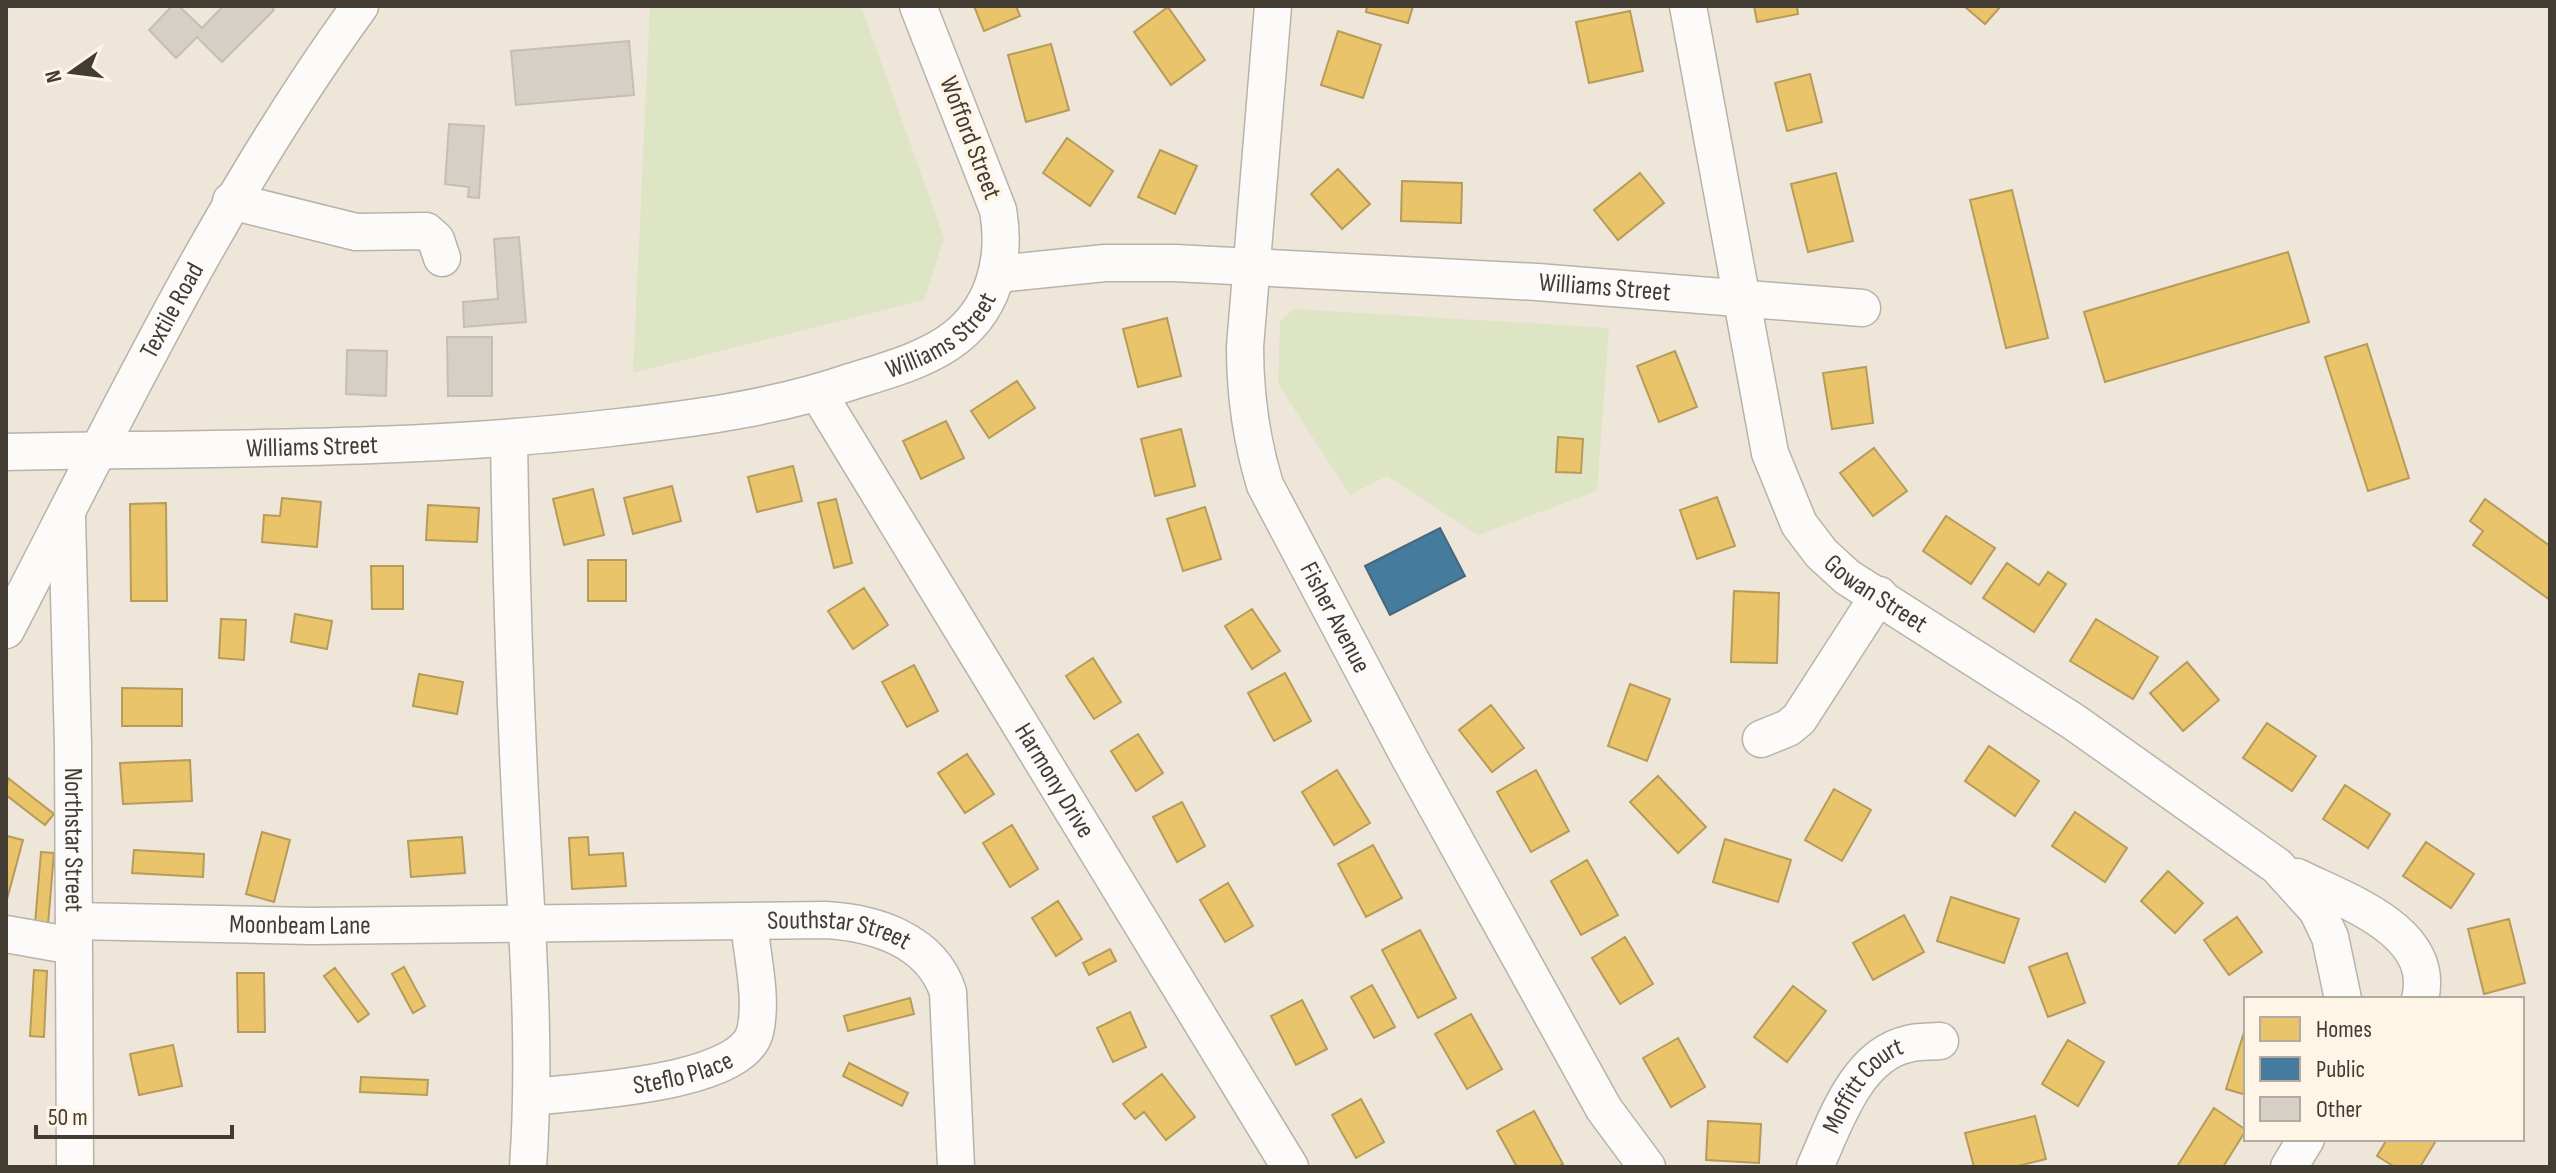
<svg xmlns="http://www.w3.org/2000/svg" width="2556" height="1173" font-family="'Sofia Sans Condensed',sans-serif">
<rect width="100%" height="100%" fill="#eee6d9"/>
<path fill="#dee5c4" d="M 650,6 L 861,6 L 944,238 L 924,300 L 633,373 Z
M 1294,309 L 1609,328 L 1597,491 L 1478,535 L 1387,476 L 1350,495 L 1278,384 L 1280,321 Z"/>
<path fill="#e9c46a" stroke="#b79b5a" stroke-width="2" d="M 974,6 L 1016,6 L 1020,16 L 984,31 Z
M 1367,6 L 1413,6 L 1408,23 L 1366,12 Z
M 1754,6 L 1797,6 L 1798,14 L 1757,22 Z
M 1964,6 L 2001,6 L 1985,24 Z
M 1168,7 L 1205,60 L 1171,85 L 1134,32 Z
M 1630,11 L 1643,71 L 1589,83 L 1576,22 Z
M 1338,31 L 1381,45 L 1363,98 L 1321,85 Z
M 1051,44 L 1069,110 L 1026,122 L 1008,55 Z
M 1810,74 L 1822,122 L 1787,131 L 1775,83 Z
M 1067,138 L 1113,171 L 1090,206 L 1043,173 Z
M 1160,150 L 1197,166 L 1175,214 L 1138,197 Z
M 1338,169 L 1370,204 L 1342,229 L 1311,194 Z
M 1640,173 L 1664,203 L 1618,240 L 1594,210 Z
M 1836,173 L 1853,241 L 1808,252 L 1791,184 Z
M 1402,181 L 1462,183 L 1461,223 L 1401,221 Z
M 2012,190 L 2048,338 L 2006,348 L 1970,200 Z
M 2288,252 L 2309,322 L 2105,382 L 2084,312 Z
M 1167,318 L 1181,376 L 1138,387 L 1123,329 Z
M 2367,344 L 2409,478 L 2368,491 L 2325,357 Z
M 1675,351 L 1697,407 L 1659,422 L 1637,366 Z
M 1866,367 L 1873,423 L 1832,429 L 1823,373 Z
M 1017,381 L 1035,408 L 989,438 L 971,411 Z
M 946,421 L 964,458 L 921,479 L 903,441 Z
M 1181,429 L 1195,486 L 1155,496 L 1141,439 Z
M 1558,437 L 1583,439 L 1581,473 L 1556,472 Z
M 1874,448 L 1907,491 L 1873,516 L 1840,473 Z
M 793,466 L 802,501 L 757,512 L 748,477 Z
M 672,486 L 681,521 L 633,534 L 624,498 Z
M 593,489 L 604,535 L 564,545 L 553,499 Z
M 1717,497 L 1735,546 L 1697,559 L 1680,510 Z
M 282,498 L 321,502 L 317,547 L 262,542 L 264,515 L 280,516 Z
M 836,499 L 852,563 L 834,568 L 818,503 Z
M 2485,499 L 2550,546 L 2550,600 L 2473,545 L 2483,531 L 2470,521 Z
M 166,503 L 167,601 L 131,601 L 130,504 Z
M 428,505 L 479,508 L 477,542 L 426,540 Z
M 1205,507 L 1221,559 L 1183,571 L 1167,519 Z
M 1946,516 L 1995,548 L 1971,584 L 1923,551 Z
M 588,560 L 626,560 L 626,601 L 588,601 Z
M 2007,563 L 2039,585 L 2048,572 L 2066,584 L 2034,632 L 1983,598 Z
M 371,566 L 403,566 L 403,609 L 372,609 Z
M 864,588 L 888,625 L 853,649 L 828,611 Z
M 1734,591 L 1779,593 L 1777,663 L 1731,662 Z
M 1252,609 L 1280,651 L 1252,669 L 1225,626 Z
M 295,614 L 332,621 L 327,649 L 291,642 Z
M 221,619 L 246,620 L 244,660 L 219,658 Z
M 2096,619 L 2158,657 L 2133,699 L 2070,661 Z
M 1093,658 L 1121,702 L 1094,719 L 1066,676 Z
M 2187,662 L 2219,700 L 2183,731 L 2150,693 Z
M 914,665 L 938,711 L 907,727 L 882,682 Z
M 1285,673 L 1311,721 L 1274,741 L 1248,693 Z
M 419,674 L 463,682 L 457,714 L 413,706 Z
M 1630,684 L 1670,699 L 1647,761 L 1608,746 Z
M 122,688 L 182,689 L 182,726 L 122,726 Z
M 1491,705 L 1524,748 L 1492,772 L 1459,730 Z
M 2267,723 L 2316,756 L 2292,791 L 2243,758 Z
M 1138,734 L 1163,773 L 1136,791 L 1111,751 Z
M 1989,746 L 2039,781 L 2015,816 L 1965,781 Z
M 967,754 L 994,794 L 965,813 L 938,773 Z
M 190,760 L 192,801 L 123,804 L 120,763 Z
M 1337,770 L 1370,823 L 1334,845 L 1302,792 Z
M 1536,770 L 1569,831 L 1531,852 L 1497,792 Z
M 1658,776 L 1706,827 L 1678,853 L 1630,802 Z
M 8,778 L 54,814 L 45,825 L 6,795 Z
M 2345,785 L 2390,814 L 2368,848 L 2323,819 Z
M 1834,789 L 1871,810 L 1842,861 L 1805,840 Z
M 1182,802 L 1205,846 L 1177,862 L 1153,817 Z
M 2075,812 L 2127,848 L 2105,882 L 2052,846 Z
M 1012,825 L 1038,869 L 1010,887 L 983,843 Z
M 262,832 L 290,840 L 274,902 L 246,894 Z
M 7,836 L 23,840 L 6,903 L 6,839 Z
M 462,837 L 465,873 L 411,877 L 408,841 Z
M 588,837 L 589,855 L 623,853 L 626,886 L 572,889 L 569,838 Z
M 1725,839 L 1791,860 L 1778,902 L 1713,882 Z
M 2426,842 L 2474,874 L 2451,908 L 2403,876 Z
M 1373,845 L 1402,898 L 1366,917 L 1338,864 Z
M 134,850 L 204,854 L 203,877 L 132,873 Z
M 41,852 L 54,853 L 48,925 L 35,924 Z
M 1587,860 L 1618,915 L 1581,935 L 1551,881 Z
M 2168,871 L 2203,903 L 2175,933 L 2141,901 Z
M 1228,883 L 1253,926 L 1225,942 L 1200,900 Z
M 1951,897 L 2019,919 L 2004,963 L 1937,941 Z
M 1058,901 L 1082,939 L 1056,956 L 1032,918 Z
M 1904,915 L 1924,952 L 1873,980 L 1853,943 Z
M 2237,917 L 2262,952 L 2229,975 L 2204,940 Z
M 2509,919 L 2525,983 L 2484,994 L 2468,929 Z
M 1420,930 L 1456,998 L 1418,1018 L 1382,950 Z
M 1625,937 L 1653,984 L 1620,1004 L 1592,958 Z
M 1110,949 L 1116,961 L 1089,975 L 1083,963 Z
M 2067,953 L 2085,1003 L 2048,1017 L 2029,967 Z
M 404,967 L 425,1006 L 413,1013 L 392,974 Z
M 335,968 L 369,1014 L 358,1022 L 324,976 Z
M 34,970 L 47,971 L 44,1037 L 30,1036 Z
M 237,973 L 264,973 L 265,1032 L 238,1032 Z
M 1372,985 L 1395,1027 L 1374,1038 L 1351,997 Z
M 1793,986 L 1826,1011 L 1787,1062 L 1754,1037 Z
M 910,998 L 914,1014 L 848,1031 L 844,1016 Z
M 1302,1000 L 1327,1049 L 1296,1065 L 1271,1016 Z
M 1130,1012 L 1146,1047 L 1113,1062 L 1097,1028 Z
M 1471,1014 L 1502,1069 L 1467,1089 L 1435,1034 Z
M 2246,1026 L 2246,1095 L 2226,1089 Z
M 1678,1038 L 1705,1087 L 1671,1107 L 1643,1058 Z
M 2068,1040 L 2104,1062 L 2078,1106 L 2042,1084 Z
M 173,1045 L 182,1086 L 139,1095 L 130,1054 Z
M 849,1063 L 908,1093 L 902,1106 L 843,1076 Z
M 1162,1074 L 1195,1117 L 1166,1140 L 1144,1112 L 1135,1119 L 1123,1104 Z
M 361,1077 L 428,1080 L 427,1095 L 360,1092 Z
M 1361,1099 L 1384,1142 L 1356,1158 L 1332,1115 Z
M 2214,1108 L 2246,1130 L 2223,1167 L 2181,1167 L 2178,1165 Z
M 1534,1111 L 1563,1164 L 1557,1167 L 1517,1167 L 1497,1131 Z
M 2035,1116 L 2046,1159 L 2014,1167 L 1974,1167 L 1965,1133 Z
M 1708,1121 L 1761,1124 L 1759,1163 L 1706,1160 Z
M 2387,1139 L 2437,1139 L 2420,1167 L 2395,1167 L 2377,1156 Z"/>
<path fill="#457b9d" stroke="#44687d" stroke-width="2" d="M 1440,528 L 1465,576 L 1390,615 L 1365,566 Z"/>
<path fill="#d6cfc5" stroke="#c5beb4" stroke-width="2" d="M 172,6 L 179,6 L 202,28 L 223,6 L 271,6 L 274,10 L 222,62 L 197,37 L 176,58 L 149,30 Z
M 629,41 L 634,95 L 516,105 L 511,51 Z
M 449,124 L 484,126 L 479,198 L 468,197 L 469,187 L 445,184 Z
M 519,237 L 526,322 L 464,327 L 463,302 L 498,299 L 494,239 Z
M 447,337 L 492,337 L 492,396 L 448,396 Z
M 347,350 L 387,351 L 386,396 L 346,394 Z"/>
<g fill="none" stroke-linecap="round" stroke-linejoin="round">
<g stroke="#b9b2a9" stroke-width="39">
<g id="minor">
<path id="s1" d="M 1273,6 L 1245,347 C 1245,396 1251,439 1265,485 L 1409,757 L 1604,1109 L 1647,1167"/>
<path id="s2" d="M 1688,6 L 1770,453 L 1799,524 L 1821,553 L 1847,577 L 2074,722 L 2277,866 L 2317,910 L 2330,937 L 2343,999"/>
<path d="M 231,201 L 356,232 L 426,231 L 436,240 L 442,258"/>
<path id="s3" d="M 998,274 L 1105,263 L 1175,263 L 1537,282 L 1862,308"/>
<path id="s4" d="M 818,393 L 1290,1167"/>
<path d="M 509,440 C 511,571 515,703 522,834 C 528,946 536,1055 528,1167"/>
<path id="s5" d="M 6,452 C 207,448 410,451 610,428 C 690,419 770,409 847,383 C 881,372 918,363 948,343 C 993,313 1007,261 998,210 L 918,6"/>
<path id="s6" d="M 67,518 L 73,745 L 75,1167"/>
<path id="s7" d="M 6,630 C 116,418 219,200 360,6"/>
<path d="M 1761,739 L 1788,728 L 1799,719 L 1879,595"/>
<path d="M 2297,877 C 2345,901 2437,931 2420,999"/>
<path id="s8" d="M 74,921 L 311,926 L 826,920 C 875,923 931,940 948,992 L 956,1167"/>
<path d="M 6,934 L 73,946"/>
<path id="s9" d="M 533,1097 C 580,1091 741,1085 755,1032 C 763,998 752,957 749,922"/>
<path id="s10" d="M 1815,1167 C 1834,1125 1856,1055 1908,1044 C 1918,1041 1929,1042 1940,1041"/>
<path d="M 2289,1167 L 2306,1139"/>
</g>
</g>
<use href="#minor" stroke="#fcfbf9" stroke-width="36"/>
</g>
<g text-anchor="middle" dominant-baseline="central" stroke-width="8" stroke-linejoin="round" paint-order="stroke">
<g font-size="26" fill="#423c33" stroke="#fff5e7">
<text transform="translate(970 138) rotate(69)">Wofford Street</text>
<text stroke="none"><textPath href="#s3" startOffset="608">Williams Street</textPath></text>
<text stroke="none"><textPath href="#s7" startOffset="360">Textile Road</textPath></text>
<text stroke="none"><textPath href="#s5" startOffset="954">Williams Street</textPath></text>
<text stroke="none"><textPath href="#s5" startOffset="306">Williams Street</textPath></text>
<text stroke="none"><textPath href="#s2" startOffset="636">Gowan Street</textPath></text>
<text stroke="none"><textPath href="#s1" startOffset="632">Fisher Avenue</textPath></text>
<text stroke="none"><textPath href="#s4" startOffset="454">Harmony Drive</textPath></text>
<text stroke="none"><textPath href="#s6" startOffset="322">Northstar Street</textPath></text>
<text stroke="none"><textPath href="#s8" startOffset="226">Moonbeam Lane</textPath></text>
<text stroke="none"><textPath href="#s8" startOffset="766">Southstar Street</textPath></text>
<text stroke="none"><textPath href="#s9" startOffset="152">Steflo Place</textPath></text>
<text stroke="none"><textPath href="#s10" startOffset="96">Moffitt Court</textPath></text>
</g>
</g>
<rect width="2556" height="1173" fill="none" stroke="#423c33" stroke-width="16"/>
<rect x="2244" y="997" width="280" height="144" fill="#fff5e7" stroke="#b3ab9f" stroke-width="2"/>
<rect x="2260" y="1017" width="40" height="24" fill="#e9c46a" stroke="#b3ab9f" stroke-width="2"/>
<text x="2316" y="1037" font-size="24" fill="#423c33">Homes</text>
<rect x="2260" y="1057" width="40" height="24" fill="#457b9d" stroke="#b3ab9f" stroke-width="2"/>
<text x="2316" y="1077" font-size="24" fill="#423c33">Public</text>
<rect x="2260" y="1097" width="40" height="24" fill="#d6cfc5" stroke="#b3ab9f" stroke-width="2"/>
<text x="2316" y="1117" font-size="24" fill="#423c33">Other</text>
<g transform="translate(72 72) rotate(256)" stroke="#fff5e7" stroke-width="6" paint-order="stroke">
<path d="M0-6L14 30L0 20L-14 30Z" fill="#423c33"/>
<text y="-12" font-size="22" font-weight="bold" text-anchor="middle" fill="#423c33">N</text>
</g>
<path d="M36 1125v12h196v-12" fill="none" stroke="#423c33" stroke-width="4"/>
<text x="48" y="1125" font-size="24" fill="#423c33" stroke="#fff5e7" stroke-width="6" paint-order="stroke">50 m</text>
</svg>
